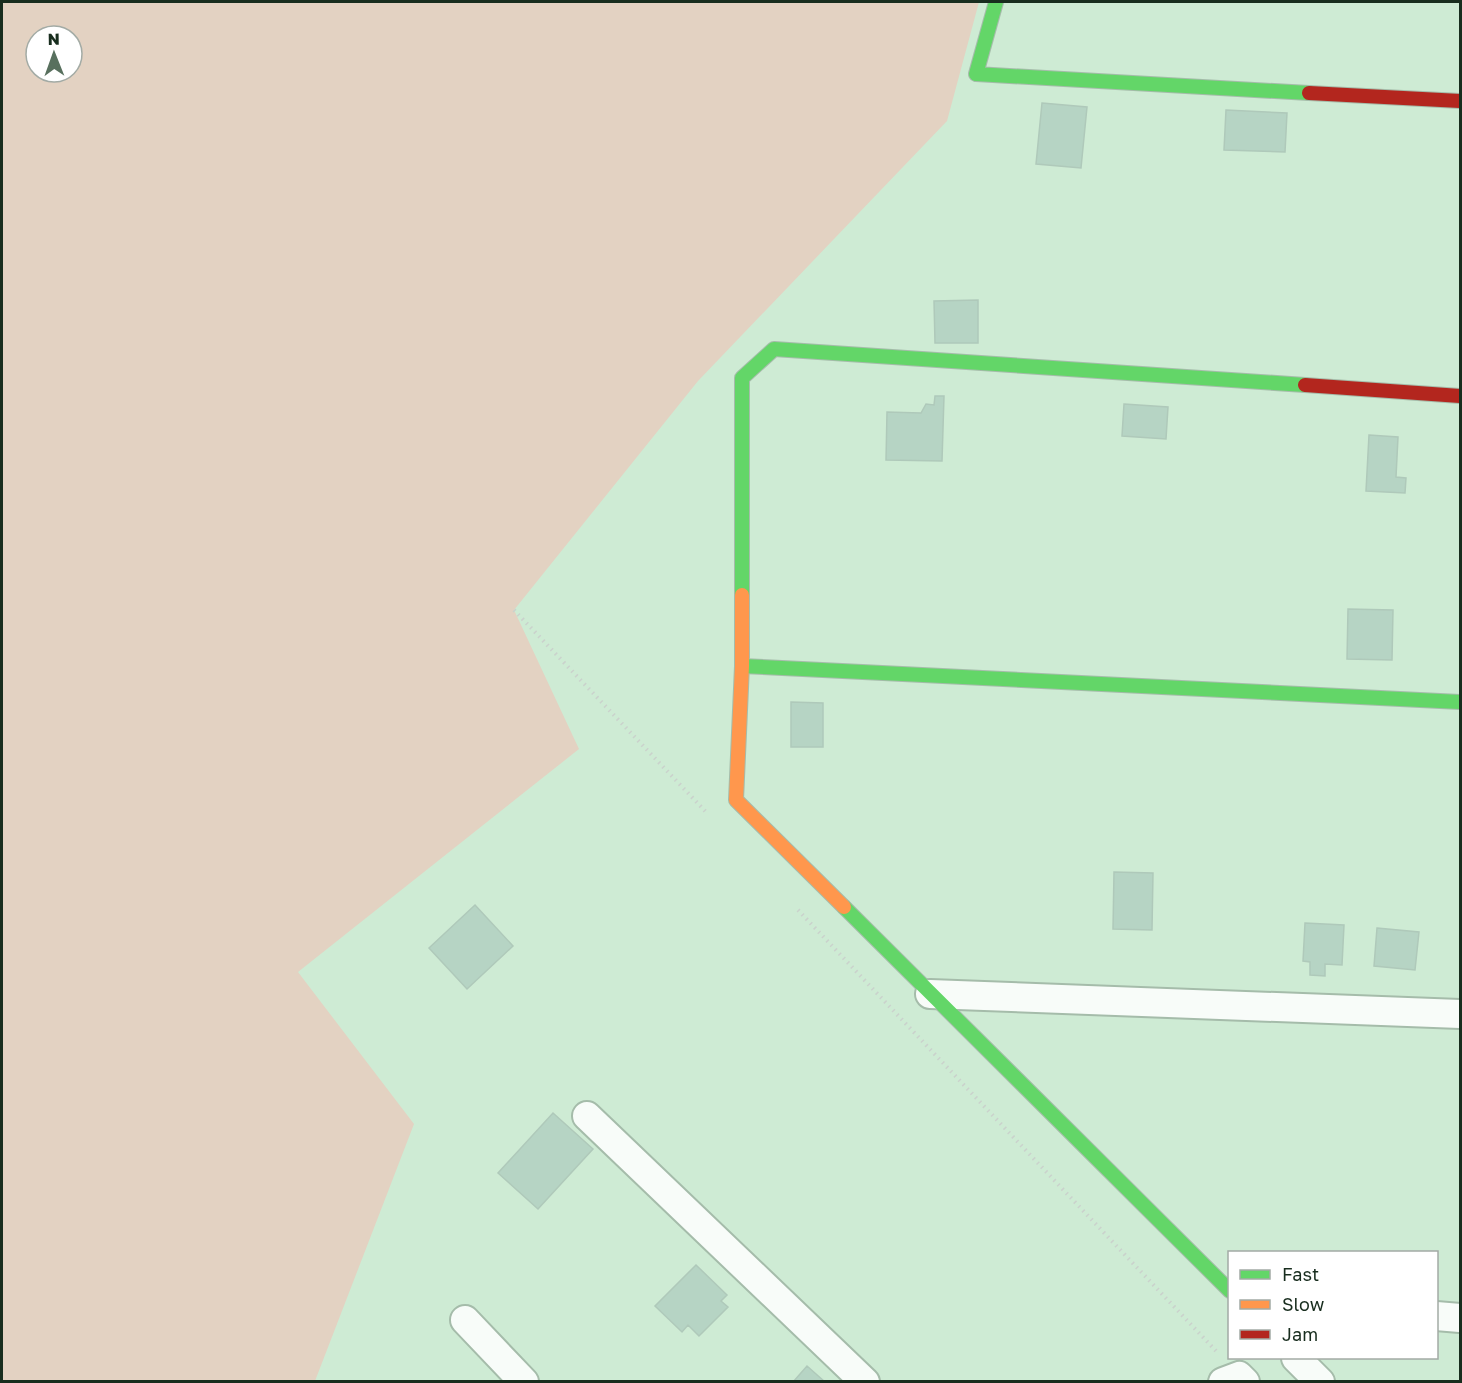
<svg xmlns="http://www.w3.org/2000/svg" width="1462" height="1383" font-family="'Golos Text',sans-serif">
<rect width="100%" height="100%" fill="#ceebd4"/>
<path fill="#e3d2c2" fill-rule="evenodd" d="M 2,2 L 979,2 L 947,121 L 698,381 L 514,610 L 579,749 L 298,972 L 414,1124 L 315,1381 L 2,1381 ZM 36,36 L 72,36 L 72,72 L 36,72 Z"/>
<path fill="#b6d4c4" stroke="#afc9ba" stroke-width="1.5" d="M 1042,103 L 1087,107 L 1081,168 L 1036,164 Z
M 1226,110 L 1287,113 L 1285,152 L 1224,150 Z
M 978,300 L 978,343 L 935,343 L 934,301 Z
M 935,396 L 944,396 L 942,461 L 886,460 L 887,412 L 921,413 L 926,404 L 934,405 Z
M 1124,404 L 1168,407 L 1166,439 L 1122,436 Z
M 1369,435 L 1398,437 L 1396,477 L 1406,478 L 1405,493 L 1366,491 Z
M 1348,609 L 1393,610 L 1392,660 L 1347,659 Z
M 791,702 L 823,703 L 823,747 L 791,747 Z
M 1114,872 L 1153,873 L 1152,930 L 1113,929 Z
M 475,905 L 513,946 L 467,989 L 429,948 Z
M 1305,923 L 1344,925 L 1342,965 L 1325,964 L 1325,976 L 1310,975 L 1310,962 L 1303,961 Z
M 1377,928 L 1419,932 L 1415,970 L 1374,966 Z
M 553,1113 L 593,1149 L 538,1209 L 498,1173 Z
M 696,1265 L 727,1295 L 721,1301 L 728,1307 L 699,1336 L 688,1325 L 682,1332 L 655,1306 Z
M 807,1366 L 825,1382 L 793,1382 Z"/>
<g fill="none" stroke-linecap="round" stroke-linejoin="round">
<g stroke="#a5bcaa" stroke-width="32">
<path id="street" d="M 930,994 L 1460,1014
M 587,1116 L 865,1382
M 1436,1316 L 1460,1318
M 465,1320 L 524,1382
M 1296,1358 L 1320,1382
M 1223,1382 L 1239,1376 L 1245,1382"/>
</g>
<g stroke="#a5bcaa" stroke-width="16">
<path id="fast" d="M 996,2 L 976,74 L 1309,93
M 742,595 L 742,378 L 774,349 L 1305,385
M 742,666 L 1460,702
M 844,907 L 1230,1291"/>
</g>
<g stroke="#a5bcaa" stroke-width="16">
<path id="slow" d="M 742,595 L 742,666 L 736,800 L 844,907"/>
</g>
<g stroke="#a5bcaa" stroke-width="16">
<path id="jam" d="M 1309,93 L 1460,101
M 1305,385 L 1460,396"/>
</g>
<path stroke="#cad2cc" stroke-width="4" stroke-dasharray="1.5 4.5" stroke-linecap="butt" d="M 514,610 L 707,813
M 798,910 L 1218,1353"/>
<use href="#street" stroke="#f8fcf9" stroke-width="28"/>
<use href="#fast" stroke="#63d668" stroke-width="14"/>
<use href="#slow" stroke="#ff974d" stroke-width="14"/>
<use href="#jam" stroke="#b3261e" stroke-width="14"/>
</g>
<rect width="1462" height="1383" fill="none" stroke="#182d1e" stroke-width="6"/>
<rect x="1228" y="1251" width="210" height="108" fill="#ffffff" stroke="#a3aba5" stroke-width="1.5"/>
<rect x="1240" y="1270" width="30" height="9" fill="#63d668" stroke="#a3aba5" stroke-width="1.5"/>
<text x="1282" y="1281" font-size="18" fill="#182d1e">Fast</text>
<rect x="1240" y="1300" width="30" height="9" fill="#ff974d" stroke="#a3aba5" stroke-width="1.5"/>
<text x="1282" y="1311" font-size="18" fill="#182d1e">Slow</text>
<rect x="1240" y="1330" width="30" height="9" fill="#b3261e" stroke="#a3aba5" stroke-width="1.5"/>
<text x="1282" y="1341" font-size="18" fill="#182d1e">Jam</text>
<g transform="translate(54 54) rotate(359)"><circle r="28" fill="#ffffff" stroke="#a3aba5" stroke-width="1.5"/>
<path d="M0-4.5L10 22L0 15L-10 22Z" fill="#58705e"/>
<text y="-9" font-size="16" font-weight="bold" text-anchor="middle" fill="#182d1e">N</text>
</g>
</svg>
